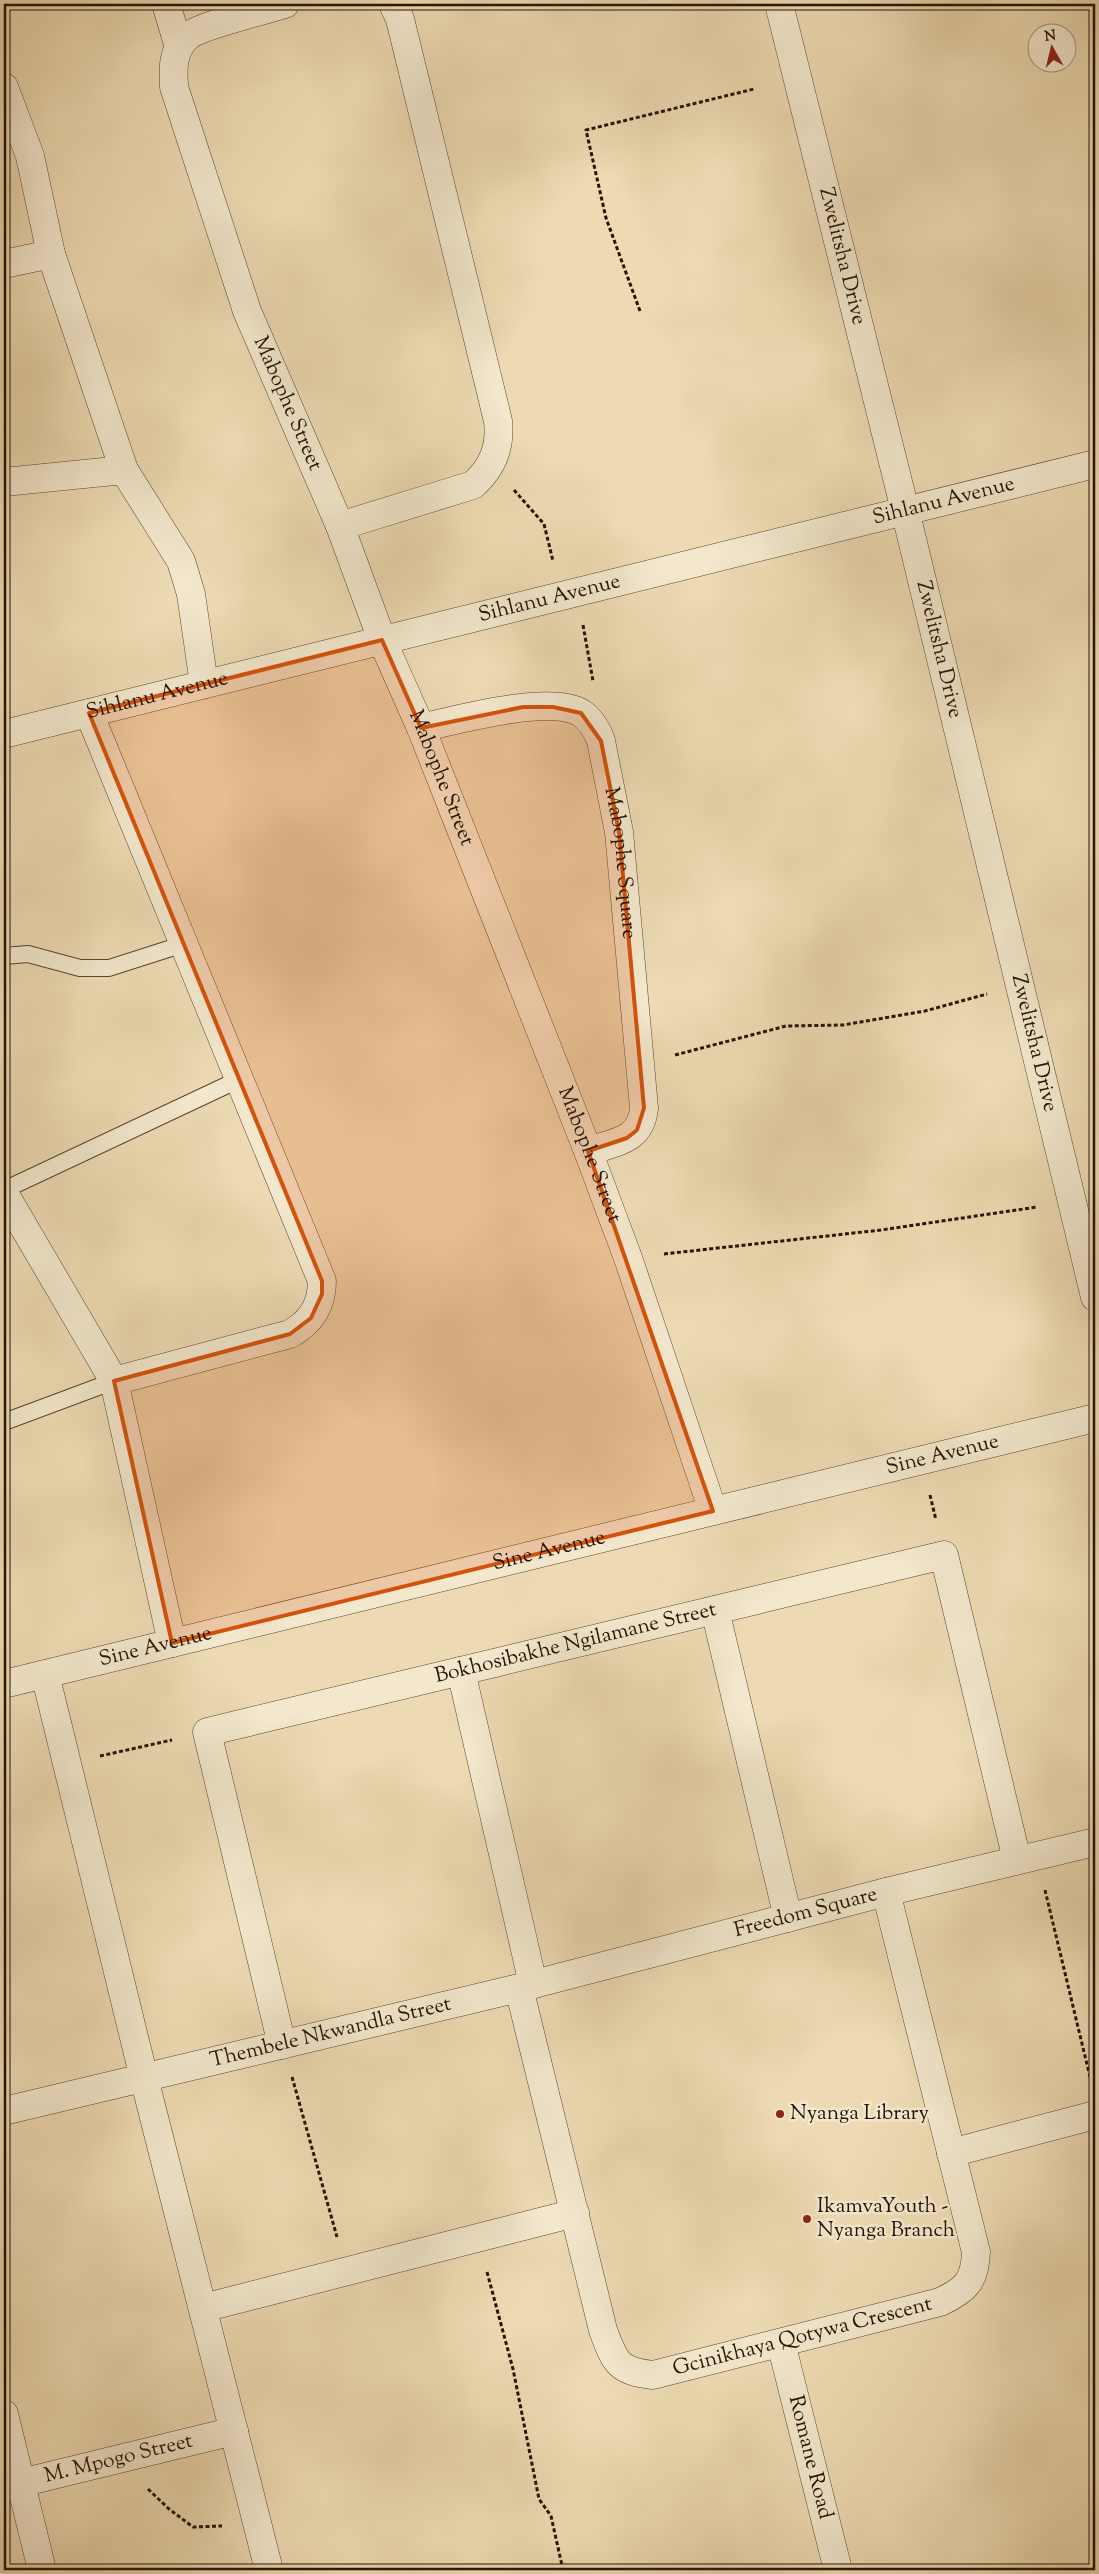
<svg xmlns="http://www.w3.org/2000/svg" width="1099" height="2574" font-family="'Sorts Mill Goudy',serif">
<rect width="100%" height="100%" fill="#eddab2"/>
<filter id="stains"><feTurbulence type="fractalNoise" baseFrequency=".004" numOctaves="4"/><feColorMatrix values="0 0 0 0 .2 0 0 0 0 .09 0 0 0 0 .02 0 0 0 .5 -.17"/></filter>
<radialGradient id="worn" r=".72"><stop offset=".6" stop-color="#630" stop-opacity="0"/><stop offset="1" stop-color="#630" stop-opacity=".3"/></radialGradient>
<g fill="none" stroke-linecap="round" stroke-linejoin="round">
<g stroke="#55452f" stroke-width="18">
<path id="lane" d="M 4,956 L 28,954 L 80,968 L 109,968 L 184,944
M 4,1190 L 240,1079
M 4,1422 L 114,1381"/>
</g>
<g stroke="#55452f" stroke-width="29">
<g id="street">
<path d="M 166,4 L 179,47"/>
<path id="s1" d="M 285,4 C 266,10 198,26 187,37 C 172,51 173,69 174,87 L 247,311 L 340,526 L 382,640 L 421,728 L 588,1151 L 628,1258 L 713,1511"/>
<path id="s2" d="M 779,4 L 905,510 L 1095,1297"/>
<path d="M 4,87 L 30,156 L 51,254"/>
<path d="M 4,264 L 51,254 L 124,470 L 181,561 L 191,594 L 204,684"/>
<path d="M 4,482 L 124,470"/>
<path d="M 340,526 L 473,485 C 493,467 501,447 498,421 L 400,19 L 393,4"/>
<path d="M 89,713 L 322,1281 C 322,1306 311,1322 290,1334 L 114,1381"/>
<path id="s3" d="M 421,728 C 455,720 551,694 581,713 C 590,719 597,730 601,741 L 619,832 L 644,1108 C 641,1141 615,1142 588,1151"/>
<path id="s4" d="M 4,734 L 1095,464"/>
<path d="M 4,1193 L 114,1381 L 172,1643"/>
<path d="M 715,1610 L 788,1918"/>
<path d="M 461,1671 L 533,1984"/>
<path d="M 45,1674 L 144,2078 L 269,2570"/>
<path id="s5" d="M 4,1684 L 1095,1418"/>
<path id="s6" d="M 519,1988 L 603,2330 C 615,2362 617,2371 653,2375 L 940,2302 C 966,2290 975,2281 976,2252 L 886,1892"/>
<path id="s7" d="M 282,2045 L 207,1732 L 944,1555 L 1017,1860"/>
<path id="s8" d="M 4,2111 L 519,1988 L 886,1892 L 1095,1842"/>
<path d="M 951,2153 L 1095,2115"/>
<path d="M 203,2308 L 575,2213"/>
<path id="s9" d="M 781,2343 L 838,2570"/>
<path d="M 4,2414 L 42,2570"/>
<path id="s10" d="M 4,2487 L 234,2431"/>
</g>
</g>
<path stroke="#221303" stroke-width="3" stroke-dasharray="4 2.5" stroke-linecap="butt" d="M 640,311 L 606,218 L 586,130 L 754,89
M 514,490 L 544,524 L 553,561
M 583,625 L 593,681
M 675,1055 L 786,1026 L 843,1025 L 925,1011 L 987,994
M 664,1254 L 881,1230 L 1037,1207
M 930,1495 L 936,1520
M 100,1756 L 172,1740
M 1045,1890 L 1091,2081
M 292,2077 L 337,2237
M 487,2272 L 513,2369 L 539,2499 L 551,2516 L 563,2570
M 148,2489 L 169,2509 L 193,2527 L 222,2526"/>
<use href="#lane" stroke="#f3e7cd" stroke-width="16"/>
<use href="#street" stroke="#f3e7cd" stroke-width="28"/>
</g>
<path fill="#d4520b" fill-opacity="0.2" stroke="#d4520b" stroke-width="4" stroke-linejoin="round" d="M 382,640 L 421,728 L 523,707 L 553,707 L 581,713 L 601,741 L 619,832 L 644,1108 L 637,1130 L 627,1138 L 588,1151 L 713,1511 L 172,1643 L 114,1381 L 290,1334 L 311,1318 L 322,1294 L 322,1281 L 89,713 Z"/>
<g fill="#8f2418" stroke="#f3e7cd" stroke-width="2">
<circle cx="780" cy="2114" r="5"/>
<circle cx="807" cy="2219" r="5"/>
</g>
<g text-anchor="middle" dominant-baseline="central" stroke-width="5" stroke-linejoin="round" paint-order="stroke">
<g font-size="21" fill="#221303" stroke="#f3e7cd">
<text stroke="none"><textPath href="#s2" startOffset="260">Zwelitsha Drive</textPath></text>
<text stroke="none"><textPath href="#s1" startOffset="494">Mabophe Street</textPath></text>
<text stroke="none"><textPath href="#s4" startOffset="968">Sihlanu Avenue</textPath></text>
<text stroke="none"><textPath href="#s4" startOffset="562">Sihlanu Avenue</textPath></text>
<text stroke="none"><textPath href="#s2" startOffset="665">Zwelitsha Drive</textPath></text>
<text stroke="none"><textPath href="#s4" startOffset="158">Sihlanu Avenue</textPath></text>
<text stroke="none"><textPath href="#s1" startOffset="899">Mabophe Street</textPath></text>
<text stroke="none"><textPath href="#s3" startOffset="322">Mabophe Square</textPath></text>
<text stroke="none"><textPath href="#s2" startOffset="1070">Zwelitsha Drive</textPath></text>
<text stroke="none"><textPath href="#s1" startOffset="1304">Mabophe Street</textPath></text>
<text stroke="none"><textPath href="#s5" startOffset="966">Sine Avenue</textPath></text>
<text stroke="none"><textPath href="#s5" startOffset="561">Sine Avenue</textPath></text>
<text stroke="none"><textPath href="#s7" startOffset="701">Bokhosibakhe Ngilamane Street</textPath></text>
<text stroke="none"><textPath href="#s5" startOffset="156">Sine Avenue</textPath></text>
<text stroke="none"><textPath href="#s8" startOffset="826">Freedom Square</textPath></text>
<text stroke="none"><textPath href="#s8" startOffset="336">Thembele Nkwandla Street</textPath></text>
<text stroke="none"><textPath href="#s6" startOffset="580">Gcinikhaya Qotywa Crescent</textPath></text>
<text stroke="none"><textPath href="#s9" startOffset="118">Romane Road</textPath></text>
<text stroke="none"><textPath href="#s10" startOffset="118">M. Mpogo Street</textPath></text>
</g>
<g font-size="21" fill="#221303" stroke="#f3e7cd" text-anchor="start">
<text x="790" y="2114">Nyanga Library</text>
<text x="817" y="2207">IkamvaYouth -<tspan x="817" dy="24">Nyanga Branch</tspan></text>
</g>
</g>
<rect width="1099" height="2574" fill="none" stroke="#eddab2" stroke-width="20"/>
<rect x="5" y="5" width="1089" height="2564" fill="none" stroke="#221303" stroke-width="2.5"/>
<rect x="10" y="10" width="1079" height="2554" fill="none" stroke="#221303"/>
<g transform="translate(1052 48) rotate(352)"><circle r="24" fill="#f3e7cd" stroke="#9f927c"/>
<path d="M0-4L9 19L0 12L-9 19Z" fill="#8f2418"/>
<text y="-8" font-size="14" font-weight="bold" text-anchor="middle" fill="#221303">N</text>
</g>
<rect width="100%" height="100%" filter="url(#stains)"/>
<rect width="100%" height="100%" fill="url(#worn)"/>
</svg>
